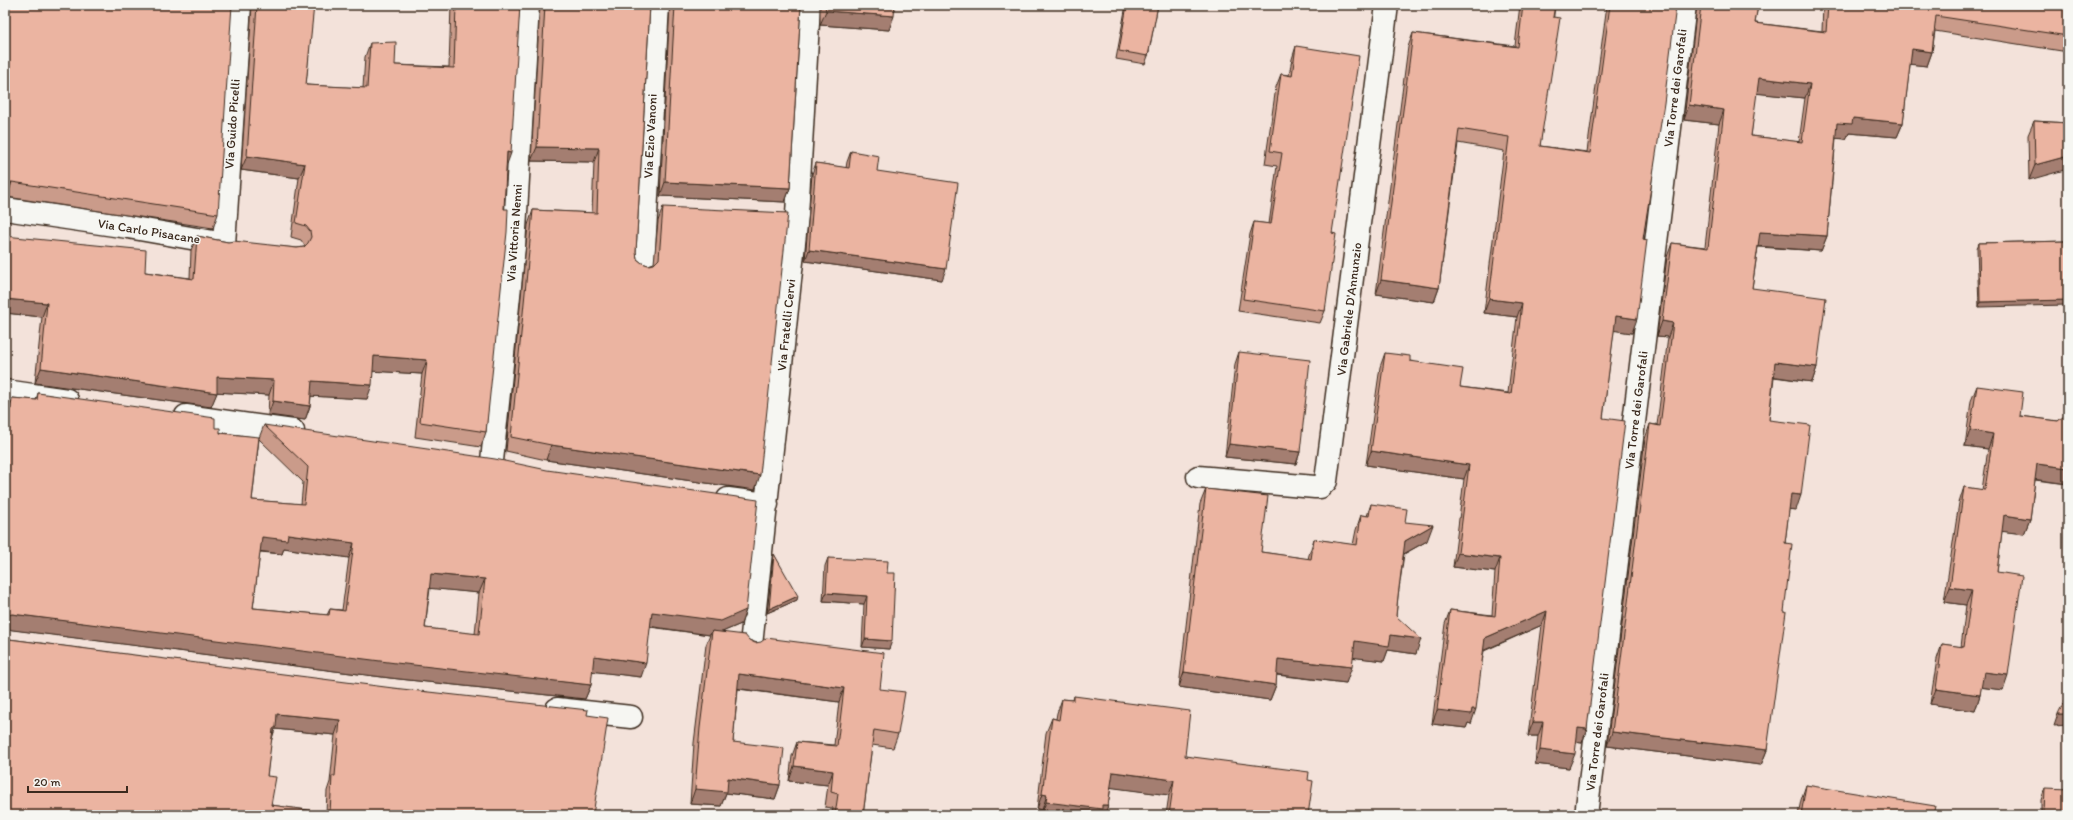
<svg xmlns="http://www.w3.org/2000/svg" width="2073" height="820" font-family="Itim,sans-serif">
<rect width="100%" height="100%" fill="#f3e2da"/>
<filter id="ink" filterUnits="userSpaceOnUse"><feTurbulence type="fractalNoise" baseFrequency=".025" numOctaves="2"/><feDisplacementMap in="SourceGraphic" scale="8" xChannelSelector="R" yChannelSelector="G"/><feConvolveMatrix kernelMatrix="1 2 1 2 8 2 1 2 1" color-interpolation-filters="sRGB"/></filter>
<g filter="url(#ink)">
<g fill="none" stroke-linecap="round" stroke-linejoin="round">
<g stroke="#3b2a1e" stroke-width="25">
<path id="minor" d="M 5,209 L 128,227 L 225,244
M 224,244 L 240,5
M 643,267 L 658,5
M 5,391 L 67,400
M 186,416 L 293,431
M 492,461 L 514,247 L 528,5
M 1198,477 L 1315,487 L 1320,487 L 1326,481 L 1387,5
M 728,499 L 767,504
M 751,645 L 797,215 L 809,5
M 557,709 L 631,717
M 1586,815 L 1685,5"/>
</g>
<use href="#minor" stroke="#f6f6f2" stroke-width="22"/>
</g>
<path fill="#ca9b8a" stroke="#3b2a1e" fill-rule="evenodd" d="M 5,5 L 218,214 L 213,228 L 7,197 Z
M 252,5 L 322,5 L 322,6 L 313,6 L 306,85 L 363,88 L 365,57 L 370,43 L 395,65 L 449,67 L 451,5 L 520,5 L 506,166 L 486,432 L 481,447 L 415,437 L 422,374 L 373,371 L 367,399 L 311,396 L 310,406 L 305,420 L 268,415 L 269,395 L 217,392 L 211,407 L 35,383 L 42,317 L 5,313 L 5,236 L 145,272 L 190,278 L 191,250 L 197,236 L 228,242 L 297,248 L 304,247 L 305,246 L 301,240 L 291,237 L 299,178 L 241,170 Z
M 540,5 L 650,5 L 636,252 L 637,259 L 642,263 L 648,265 L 654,263 L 658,221 L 663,207 L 755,490 L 546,460 L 506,451 L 528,225 L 533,210 L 592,213 L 594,162 L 531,161 Z
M 670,5 L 801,5 L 790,188 L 785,202 L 660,196 Z
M 820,5 L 895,5 L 889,30 L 820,25 Z
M 1126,5 L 1158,5 L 1148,56 L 1145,64 L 1116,59 Z
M 1520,5 L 1555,5 L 1540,146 L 1587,152 L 1607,5 L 1670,5 L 1632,333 L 1614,330 L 1603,418 L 1587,729 L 1582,743 L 1576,742 L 1569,768 L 1535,764 L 1538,736 L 1528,736 L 1542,625 L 1484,651 L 1471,724 L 1468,723 L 1466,728 L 1432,724 L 1445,624 L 1450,610 L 1492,615 L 1495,572 L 1453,567 L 1464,479 L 1366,465 L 1380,367 L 1385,353 L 1410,361 L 1460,387 L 1508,393 L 1517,317 L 1484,313 L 1504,151 L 1458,143 L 1439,288 L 1434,302 L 1376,294 L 1408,47 L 1413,33 L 1515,46 Z
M 1697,5 L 1758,5 L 1755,23 L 1822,31 L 1823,5 L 2068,5 L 2068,52 L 1935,31 L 1932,52 L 1927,66 L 1910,64 L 1903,123 L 1897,137 L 1849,133 L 1846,139 L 1836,138 L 1827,236 L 1821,251 L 1758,247 L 1752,288 L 1817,367 L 1812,382 L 1774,377 L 1769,420 L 1796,510 L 1789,509 L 1785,543 L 1767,750 L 1761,765 L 1607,746 L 1645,439 L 1650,424 L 1657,425 L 1668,337 L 1657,336 L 1667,257 L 1672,243 L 1705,247 L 1719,124 L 1684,120 ZM 1756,93 L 1805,98 L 1799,142 L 1751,136 Z
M 1296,46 L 1332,233 L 1325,311 L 1320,323 L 1238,311 L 1250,234 L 1254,222 L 1269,224 L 1277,166 L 1265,164 L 1276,87 L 1281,74 L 1289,75 L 1292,59 Z
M 2034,121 L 2068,123 L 2029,180 L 2028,135 Z
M 851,151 L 877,171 L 942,280 L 805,261 L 812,174 L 816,163 L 846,168 L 847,162 Z
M 2068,241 L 1979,307 L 1977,248 L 1979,243 Z
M 1239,352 L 1300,452 L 1296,464 L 1225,457 L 1235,364 Z
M 1977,386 L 2020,416 L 2058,421 L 2068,413 L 2068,484 L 2035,480 L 2030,519 L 2024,534 L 2002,531 L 1997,572 L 2003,690 L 1981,687 L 1980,695 L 1975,711 L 1930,704 L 1937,659 L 1942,644 L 1961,647 L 1966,605 L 1944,602 L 1959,503 L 1964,487 L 1982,490 L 1988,449 L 1965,446 L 1971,401 Z
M 38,393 L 215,428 L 220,433 L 259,438 L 264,425 L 746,610 L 741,624 L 722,632 L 749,640 L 880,689 L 898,734 L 893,748 L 872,745 L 863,815 L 832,815 L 833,808 L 825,807 L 828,785 L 789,781 L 792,756 L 797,742 L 834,745 L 839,702 L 738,689 L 733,742 L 780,785 L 775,799 L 726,793 L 721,806 L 690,804 L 694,743 L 706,645 L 710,635 L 650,627 L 641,677 L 592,671 L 591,685 L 585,699 L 390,678 L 7,629 L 8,409 L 12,398 L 36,400 ZM 259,439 L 303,482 L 301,504 L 252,500 ZM 284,548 L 349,558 L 342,610 L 330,609 L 327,615 L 253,608 L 260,552 L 282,554 ZM 430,588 L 479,593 L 475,634 L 425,628 Z
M 1206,489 L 1261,552 L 1308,559 L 1309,555 L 1314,539 L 1353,545 L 1356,530 L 1361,515 L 1367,516 L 1371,504 L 1405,522 L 1427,541 L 1404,554 L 1398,596 L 1396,616 L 1416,654 L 1388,650 L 1384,661 L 1353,657 L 1346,683 L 1276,675 L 1276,685 L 1270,700 L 1179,687 L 1200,504 Z
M 774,554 L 797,600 L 767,613 L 773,558 Z
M 828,558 L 887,573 L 889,649 L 862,647 L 864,604 L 823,601 L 825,566 Z
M 9,639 L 587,715 L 593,815 L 5,815 ZM 275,729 L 335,735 L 330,782 L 327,791 L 326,813 L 271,805 L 267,776 L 271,740 Z
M 1074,696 L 1185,756 L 1308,780 L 1308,815 L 1166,815 L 1169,795 L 1111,787 L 1108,805 L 1105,815 L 1041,815 L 1042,810 L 1037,809 L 1046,733 L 1052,718 L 1056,719 L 1057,713 L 1062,699 L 1073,700 Z
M 1806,785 L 1933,815 L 1798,815 L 1801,800 Z
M 2045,788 L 2068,815 L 2041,815 L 2041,800 Z"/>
<path fill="#a47e71" stroke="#3b2a1e" d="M 310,5 L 322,5 L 322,6 Z
M 826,11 L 894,16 L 889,30 L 820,25 Z
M 1912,49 L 1932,52 L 1927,66 L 1907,64 Z
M 1759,78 L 1810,84 L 1805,98 L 1753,93 Z
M 1689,105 L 1724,110 L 1719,124 L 1684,120 Z
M 1853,118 L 1903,123 L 1897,137 L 1849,133 L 1846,139 L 1832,138 L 1837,123 Z
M 537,147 L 599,148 L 594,162 L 531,161 Z
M 507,152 L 511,153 L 506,167 Z
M 247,156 L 305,164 L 299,178 L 241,170 Z
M 2068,156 L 2068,169 L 2029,180 L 2035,165 Z
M 12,182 L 7,197 L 5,197 L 5,183 Z
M 665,182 L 790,188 L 785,202 L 660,196 Z
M 1760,232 L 1827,236 L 1821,251 L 1755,246 Z
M 809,250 L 946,269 L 942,280 L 805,261 Z
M 1381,280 L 1439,288 L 1434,302 L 1376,294 Z
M 5,299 L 47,303 L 42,317 L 5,313 Z
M 1489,299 L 1522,303 L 1517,317 L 1484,313 Z
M 2068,300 L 2068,305 L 1979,307 L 1980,302 Z
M 1616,316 L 1637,319 L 1632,333 L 1611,330 Z
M 1662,321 L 1673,323 L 1668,337 L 1657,336 Z
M 374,356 L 427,360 L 422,374 L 369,371 Z
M 1775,362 L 1817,367 L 1812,382 L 1770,376 Z
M 41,368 L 217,393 L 211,407 L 35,383 Z
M 217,377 L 274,380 L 269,395 L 212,392 Z
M 312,381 L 372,385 L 367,399 L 307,396 Z
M 273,401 L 310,406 L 305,420 L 268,415 Z
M 1970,430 L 1993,434 L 1988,449 L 1965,446 Z
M 1229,444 L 1300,452 L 1296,464 L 1225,457 Z
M 551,445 L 760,475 L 755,490 L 546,460 Z
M 1371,451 L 1469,465 L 1464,479 L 1366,465 Z
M 2037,464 L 2068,468 L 2068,484 L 2032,479 Z
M 1791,494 L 1801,495 L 1796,510 L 1786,509 Z
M 2004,515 L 2030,519 L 2024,534 L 1999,531 Z
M 1433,525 L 1427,541 L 1400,556 L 1405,541 Z
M 288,534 L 354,543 L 349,558 L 284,548 L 282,554 L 257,551 L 262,537 Z
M 1458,553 L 1500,558 L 1495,572 L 1453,567 Z
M 431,574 L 485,579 L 479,593 L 426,588 Z
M 1950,587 L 1972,590 L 1966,605 L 1944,602 Z
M 826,593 L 867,596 L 864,604 L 823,601 Z
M 798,596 L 797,600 L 767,613 L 769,609 Z
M 746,610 L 741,624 L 715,635 L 712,631 L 710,635 L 647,626 L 652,612 Z
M 1547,611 L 1542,625 L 1480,652 L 1485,638 Z
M 12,614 L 591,685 L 585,699 L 390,678 L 5,629 L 5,616 Z
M 1391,635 L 1421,639 L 1416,654 L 1388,650 L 1384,661 L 1349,657 L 1355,641 Z
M 865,639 L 892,641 L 889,649 L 862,647 Z
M 594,656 L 646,663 L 641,677 L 589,671 Z
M 1278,659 L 1352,667 L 1346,683 L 1272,674 Z
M 1184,672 L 1276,685 L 1270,700 L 1179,687 Z
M 1984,672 L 2008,675 L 2003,690 L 1978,687 Z
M 739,674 L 844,688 L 839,702 L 734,688 Z
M 1936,689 L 1980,695 L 1975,711 L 1930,704 Z
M 1472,709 L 1476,709 L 1471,724 L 1468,723 L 1466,728 L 1432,724 L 1437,710 Z
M 277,714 L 340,720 L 335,735 L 275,729 L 271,742 L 268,743 Z
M 2058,714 L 2068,714 L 2068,725 L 2054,726 Z
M 1533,722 L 1543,722 L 1538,736 L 1528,736 Z
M 1578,728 L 1587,729 L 1582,743 L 1573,742 Z
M 1612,732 L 1767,750 L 1761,765 L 1607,746 Z
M 1540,750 L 1575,754 L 1569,768 L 1535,764 Z
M 794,766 L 833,771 L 828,785 L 789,781 Z
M 1113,772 L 1174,780 L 1169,795 L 1107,787 Z
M 728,778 L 780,785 L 775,799 L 726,793 L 721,806 L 690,804 L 695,789 Z
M 1042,794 L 1047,795 L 1042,810 L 1037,809 Z
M 1046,802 L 1102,805 L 1108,805 L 1105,815 L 1041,815 Z"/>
<path fill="#ebb4a1" stroke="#3b2a1e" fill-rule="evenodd" d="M 5,5 L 232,5 L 218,214 L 12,182 L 5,183 Z
M 257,5 L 314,5 L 306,85 L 367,88 L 370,43 L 396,42 L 395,65 L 454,68 L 456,5 L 520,5 L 511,153 L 507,152 L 504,209 L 508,209 L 507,232 L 486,432 L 420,422 L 427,360 L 374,356 L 372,385 L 312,381 L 310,406 L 273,401 L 274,380 L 217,377 L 217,393 L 41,368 L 47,303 L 5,299 L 5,236 L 146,250 L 145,272 L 194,279 L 197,236 L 228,242 L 234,241 L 297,248 L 304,247 L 308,243 L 311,237 L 310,231 L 306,226 L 296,223 L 305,164 L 247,156 Z
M 545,5 L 650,5 L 636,252 L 637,259 L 642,263 L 648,265 L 654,264 L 659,259 L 663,207 L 788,213 L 760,475 L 551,445 L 511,437 L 533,210 L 597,213 L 599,148 L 537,147 Z
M 675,5 L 801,5 L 790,188 L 665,182 Z
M 825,5 L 895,5 L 894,16 L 826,11 Z
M 1127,5 L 1158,5 L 1148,56 L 1119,51 Z
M 1523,5 L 1555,5 L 1553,17 L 1560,18 L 1540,146 L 1590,153 L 1610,5 L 1670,5 L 1676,6 L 1664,103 L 1643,239 L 1647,240 L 1637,319 L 1616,316 L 1603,418 L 1625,421 L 1587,729 L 1578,728 L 1575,754 L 1540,750 L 1543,722 L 1533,722 L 1547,611 L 1485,638 L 1476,709 L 1472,709 L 1471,714 L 1437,710 L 1450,610 L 1495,616 L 1500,558 L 1458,553 L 1469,465 L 1371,451 L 1385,353 L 1410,356 L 1410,361 L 1463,369 L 1460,387 L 1511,394 L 1522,303 L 1489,299 L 1509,137 L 1459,129 L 1439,288 L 1381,280 L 1413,33 L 1518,47 Z
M 1701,5 L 1758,5 L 1755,23 L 1826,32 L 1828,5 L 2068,5 L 2068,36 L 1936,16 L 1932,52 L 1912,49 L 1903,123 L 1853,118 L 1852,124 L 1837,123 L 1827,236 L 1760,232 L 1752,288 L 1826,298 L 1817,367 L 1775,362 L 1769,420 L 1810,425 L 1801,495 L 1791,494 L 1785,543 L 1792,544 L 1784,612 L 1786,612 L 1767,750 L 1612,732 L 1650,424 L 1660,426 L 1673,323 L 1662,321 L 1672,243 L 1708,248 L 1724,110 L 1689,105 ZM 1759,78 L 1810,84 L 1802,142 L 1751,136 Z
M 1296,46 L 1359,56 L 1332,233 L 1336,234 L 1325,311 L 1243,299 L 1254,222 L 1271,224 L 1282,153 L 1270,151 L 1281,74 L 1292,76 Z
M 2034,121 L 2068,123 L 2068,156 L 2035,165 Z
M 851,151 L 879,156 L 877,171 L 958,183 L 946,269 L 809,250 L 816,163 L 849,168 Z
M 2068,241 L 2068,300 L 1980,302 L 1979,243 Z
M 1239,352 L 1310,360 L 1300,452 L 1229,444 Z
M 1977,386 L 2023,392 L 2020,416 L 2058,421 L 2068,413 L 2068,468 L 2037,464 L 2030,519 L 2004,515 L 1997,572 L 2022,576 L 2008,675 L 1984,672 L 1980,695 L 1936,689 L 1942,644 L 1964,647 L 1972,590 L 1950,587 L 1964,487 L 1985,490 L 1993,434 L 1970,430 Z
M 38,393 L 215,418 L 215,428 L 220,428 L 220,433 L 259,437 L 252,500 L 304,504 L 308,467 L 264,425 L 495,459 L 547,470 L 758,500 L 746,610 L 721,621 L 652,612 L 646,663 L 594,656 L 591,685 L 396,663 L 12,614 L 5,616 L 5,409 L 11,409 L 12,398 L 37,400 ZM 288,534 L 354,543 L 345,611 L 330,609 L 329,615 L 253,608 L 262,537 L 287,540 ZM 431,574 L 485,579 L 479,634 L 425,628 Z
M 1206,489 L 1268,496 L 1261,552 L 1311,559 L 1314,539 L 1357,545 L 1361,515 L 1369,516 L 1371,504 L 1407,509 L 1405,522 L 1433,525 L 1405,541 L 1398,596 L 1396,616 L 1421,639 L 1391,635 L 1389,646 L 1355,641 L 1352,667 L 1278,659 L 1276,685 L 1184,672 Z
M 774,554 L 798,596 L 769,609 Z
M 828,558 L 888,561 L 887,573 L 895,573 L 892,641 L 865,639 L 867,596 L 826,593 Z
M 712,631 L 745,635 L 749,640 L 755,643 L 761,642 L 766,638 L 884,653 L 880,689 L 905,692 L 898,734 L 874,730 L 863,815 L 835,815 L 838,794 L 831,792 L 833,771 L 794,766 L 797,742 L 837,746 L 844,688 L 739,674 L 733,742 L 784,748 L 780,785 L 728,778 L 727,792 L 695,789 L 700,728 Z
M 5,637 L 9,639 L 393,688 L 588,710 L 587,715 L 608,718 L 593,815 L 5,815 ZM 277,714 L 340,720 L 335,776 L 332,776 L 330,813 L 271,805 L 276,777 L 267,776 L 273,729 L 276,727 Z
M 2068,693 L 2068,714 L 2058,714 Z
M 1074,696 L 1190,711 L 1185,756 L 1309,772 L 1308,780 L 1313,781 L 1308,815 L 1169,815 L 1174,780 L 1113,772 L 1108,805 L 1102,805 L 1102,809 L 1046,802 L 1047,795 L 1042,794 L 1052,718 L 1059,720 L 1062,699 L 1074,700 Z
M 1806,785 L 1935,806 L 1933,815 L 1801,815 Z
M 2045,788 L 2068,789 L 2068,815 L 2044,815 Z
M 1482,813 L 1500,815 L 1482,815 Z"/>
</g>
<g text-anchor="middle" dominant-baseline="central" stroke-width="3" stroke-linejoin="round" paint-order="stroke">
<g font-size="13" fill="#3b2a1e" stroke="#f6f6f2">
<text transform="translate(1675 88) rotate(-83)">Via Torre dei Garofali</text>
<text transform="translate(232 124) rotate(-86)">Via Guido Picelli</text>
<text transform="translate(650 136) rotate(-87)">Via Ezio Vanoni</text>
<text transform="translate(149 231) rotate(9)">Via Carlo Pisacane</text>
<text transform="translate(514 233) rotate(-86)">Via Vittoria Nenni</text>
<text transform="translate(1349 309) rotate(-83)">Via Gabriele D'Annunzio</text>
<text transform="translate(786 325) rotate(-84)">Via Fratelli Cervi</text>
<text transform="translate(1636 410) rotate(-83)">Via Torre dei Garofali</text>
<text transform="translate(1597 732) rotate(-83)">Via Torre dei Garofali</text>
</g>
</g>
<rect width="2073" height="820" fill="none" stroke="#f6f6f2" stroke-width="20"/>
<rect x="10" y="10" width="2053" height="800" fill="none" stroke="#3b2a1e" stroke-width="1.5" filter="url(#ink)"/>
<path d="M28 786v6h99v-6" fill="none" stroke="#3b2a1e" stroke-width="2"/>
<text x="34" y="786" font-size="12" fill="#3b2a1e" stroke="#f6f6f2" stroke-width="3" paint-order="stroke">20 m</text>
</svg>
